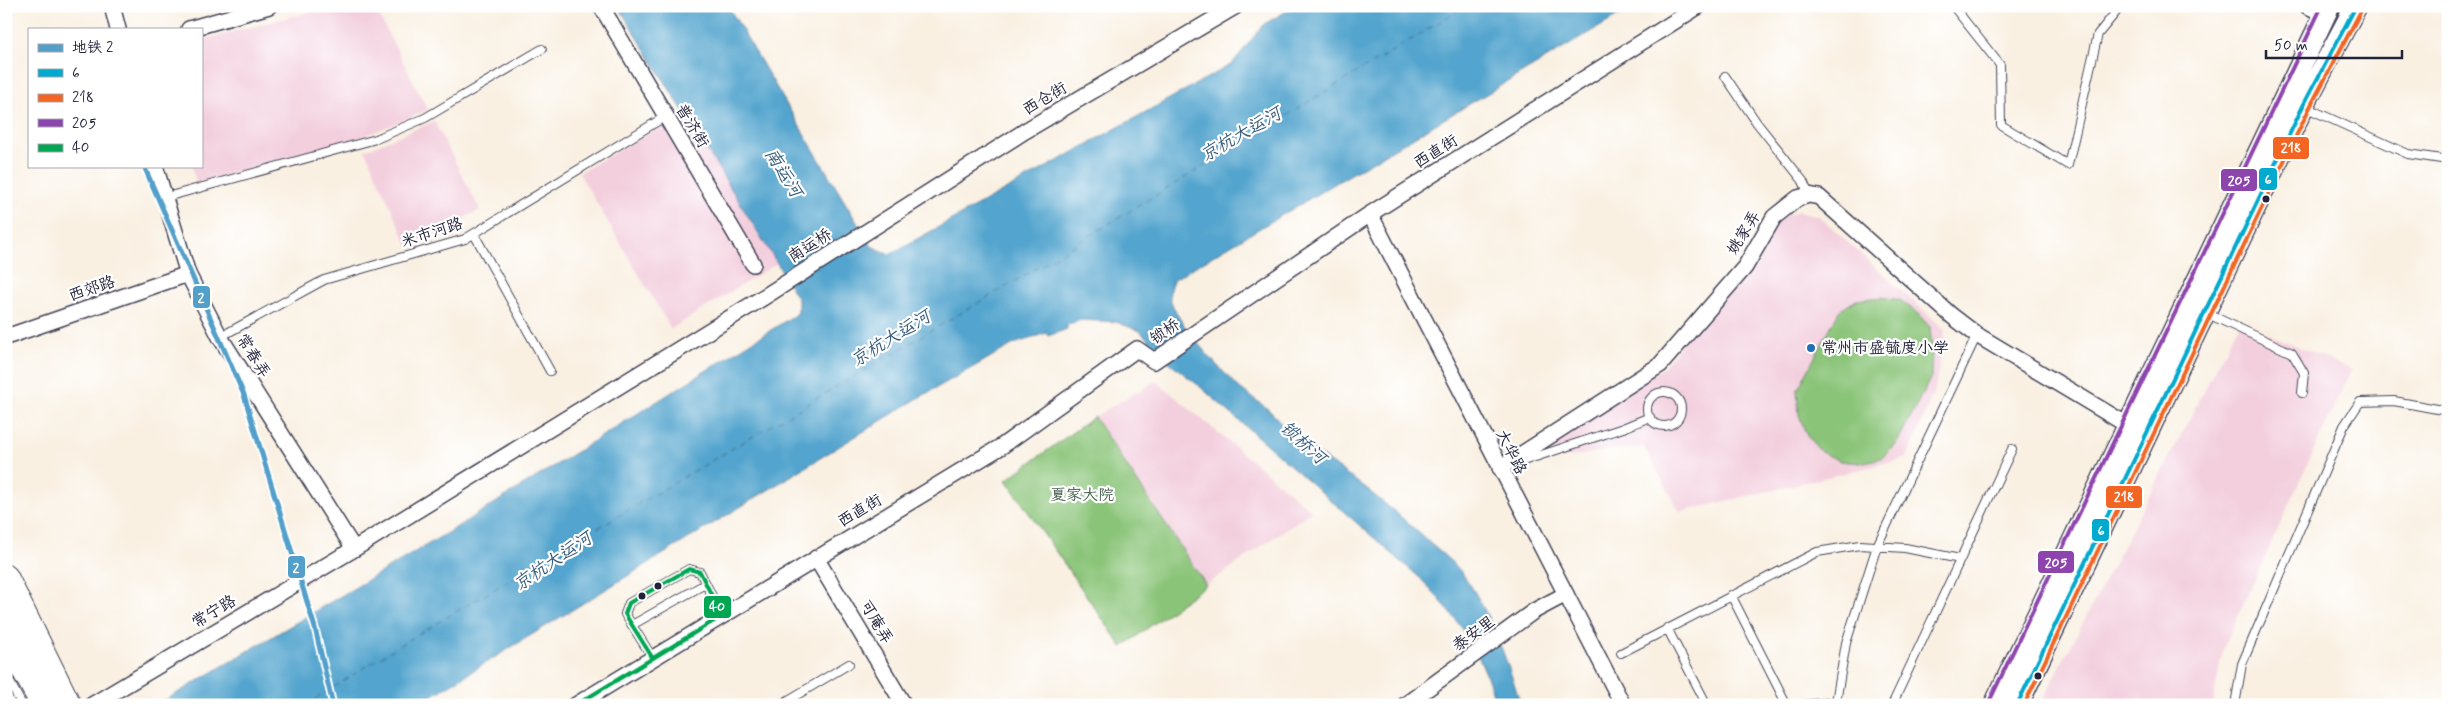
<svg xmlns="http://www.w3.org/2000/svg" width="2454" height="711" font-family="Mynerve,'LXGW WenKai TC',sans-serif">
<rect width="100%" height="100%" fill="#fff"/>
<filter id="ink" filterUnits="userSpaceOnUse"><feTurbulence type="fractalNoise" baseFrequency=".02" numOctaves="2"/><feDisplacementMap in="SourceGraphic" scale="10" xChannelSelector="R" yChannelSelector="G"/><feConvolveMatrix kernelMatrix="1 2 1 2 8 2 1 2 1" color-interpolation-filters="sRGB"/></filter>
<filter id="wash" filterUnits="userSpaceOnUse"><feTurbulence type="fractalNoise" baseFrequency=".0096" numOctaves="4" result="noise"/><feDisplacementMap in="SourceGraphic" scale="20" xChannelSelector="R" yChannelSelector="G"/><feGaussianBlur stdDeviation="1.12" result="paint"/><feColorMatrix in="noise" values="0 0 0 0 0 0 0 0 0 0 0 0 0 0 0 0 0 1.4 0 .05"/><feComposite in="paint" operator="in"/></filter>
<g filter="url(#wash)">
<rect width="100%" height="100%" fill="#f9f0e2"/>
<path fill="#f3cfde" d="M 333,6 L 374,6 L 428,110 L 360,138 L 196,183 L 192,166 L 201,166 L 201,40 Z
M 684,113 L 777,263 L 671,329 L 579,173 Z
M 434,121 L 480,210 L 408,246 L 365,150 Z
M 1798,211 L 1819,216 L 1945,330 L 1935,389 L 1907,458 L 1680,512 L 1643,446 L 1545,460 L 1540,452 L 1664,367 L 1774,221 Z
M 2240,322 L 2351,369 L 2222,651 L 2213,705 L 2040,705 Z
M 1156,381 L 1312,511 L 1206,585 L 1094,417 Z"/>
<path fill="#8ac478" stroke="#56735a" d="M 1882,297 L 1900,300 L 1916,312 L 1930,327 L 1932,350 L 1931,377 L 1897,443 L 1882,458 L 1860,463 L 1840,461 L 1821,452 L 1807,436 L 1799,415 L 1797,391 L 1839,311 L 1856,300 Z
M 1094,417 L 1206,585 L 1122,647 L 1006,480 Z"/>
<path fill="#53a4ce" stroke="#3a6384" d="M 618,6 L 728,6 L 871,246 L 890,254 L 1232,64 L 1264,24 L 1296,6 L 1635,6 L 1174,279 C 1171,285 1169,290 1170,297 C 1174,321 1221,371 1240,388 C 1254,400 1276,411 1284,429 C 1335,465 1386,501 1431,544 C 1441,553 1454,563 1462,573 C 1490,611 1507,660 1521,705 L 1496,705 C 1482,651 1458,618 1420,578 L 1198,385 L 1168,361 L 1140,331 L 1116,322 L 1081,320 L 1067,325 L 1067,329 L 1048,336 L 1046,333 L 1014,344 L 915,400 L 417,705 L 157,705 L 452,530 L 798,313 L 798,300 L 777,263 Z"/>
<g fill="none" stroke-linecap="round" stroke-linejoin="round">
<path stroke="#385c7d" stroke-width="1" stroke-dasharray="6 5" stroke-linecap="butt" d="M 306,705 L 395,648 L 1012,283 L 1466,6"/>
</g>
</g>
<g filter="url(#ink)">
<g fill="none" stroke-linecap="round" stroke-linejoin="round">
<g stroke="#424154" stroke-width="10">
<path id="lane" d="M 1953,6 L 2000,65 L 2001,125 L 2068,165 L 2098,34 L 2121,6
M 1725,76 L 1757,123 L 1803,181 L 1809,195
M 2305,107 L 2408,154 L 2448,160
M 163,198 L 376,139 L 425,118 L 542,49
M 474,234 L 550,371
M 2206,313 L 2292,353 L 2304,373 L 2302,393
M 220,337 L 324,280 L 465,239 L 666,116
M1647 409a17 17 0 1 1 34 0a17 17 0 1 1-34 0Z
M 1517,463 L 1623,428 L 1650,417
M 1731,595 L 1787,705
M 632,625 L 705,584
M 1667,628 L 1707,705
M 1621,653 L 1817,552 L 1860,545 L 1905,548 L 1960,559
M 6,654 L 34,705
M 652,657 L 625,614 L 629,603 L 689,569 L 700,572 L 722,616
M 6,675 L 22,705
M 1836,702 L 1846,643 L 1877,546 L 1977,335
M 780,705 L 849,664
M 1799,705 L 1836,702 L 1845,705
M 1892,705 L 2012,449
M 2235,705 L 2242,664 L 2344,426 L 2360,402 L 2394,401 L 2448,411"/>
</g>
<g stroke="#424154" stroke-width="18">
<path id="street" d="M 112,6 L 118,29
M 601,6 L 753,264
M 2307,6 L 2325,14
M 189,29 L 269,6
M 155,166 L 188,274 L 220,337 L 354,549
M 1370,214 L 1623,705
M 6,337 L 188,274
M 1500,468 L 1660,365 L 1745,267 L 1774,217 L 1798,198 L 1809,195 L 1819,197 L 1952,316 L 1977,335 L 2129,426
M 816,558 L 904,705
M 92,705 L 354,549 L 764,297 L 1025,131 L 1236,6
M 576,705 L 1002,446 L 1137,349 L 1154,361 L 1370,214 L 1699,6
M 1405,705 L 1534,611 L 1566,594"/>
</g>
<g stroke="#424154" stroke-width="24">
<path id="secondary" d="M 1995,705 L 2329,6
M 2017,705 L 2303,106 L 2356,6"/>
</g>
<g stroke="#424154" stroke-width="26">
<path id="primary" d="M 6,577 L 69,705
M 6,624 L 48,705"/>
</g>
<use href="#lane" stroke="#fff" stroke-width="8"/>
<use href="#street" stroke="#fff" stroke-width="15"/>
<use href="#secondary" stroke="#fff" stroke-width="21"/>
<use href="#primary" stroke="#fff" stroke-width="24"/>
<g stroke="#fff" stroke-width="8">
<path id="bus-1" d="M 2017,705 L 2303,106 L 2356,6"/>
</g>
<g stroke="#fff" stroke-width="8">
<path id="bus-2" d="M 2024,705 L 2309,109 L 2362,9"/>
</g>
<g stroke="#fff" stroke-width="8">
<path id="bus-3" d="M 1989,702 L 2322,6"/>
</g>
<g stroke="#fff" stroke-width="8">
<path id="bus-4" d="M 576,705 L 722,616 L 700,572 L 689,569 L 629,603 L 625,614 L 652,657"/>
</g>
<use href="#bus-1" stroke="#00a9ce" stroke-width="4"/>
<use href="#bus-2" stroke="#f26522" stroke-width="4"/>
<use href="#bus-3" stroke="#8e44ad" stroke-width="4"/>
<use href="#bus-4" stroke="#00a651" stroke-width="4"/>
<g stroke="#fff" stroke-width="9">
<path id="metro-1" d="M 144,166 L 244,395 L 315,628 L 333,705"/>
</g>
<use href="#metro-1" stroke="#529fc9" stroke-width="5"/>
</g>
</g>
<g fill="#22223b" stroke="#fff" stroke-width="2">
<circle cx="2266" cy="199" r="4.5"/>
<circle cx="658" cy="586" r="4.5"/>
<circle cx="642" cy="596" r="4.5"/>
<circle cx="2038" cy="676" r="4.5"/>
</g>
<circle fill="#1f6fb2" stroke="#fff" stroke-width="2" cx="1811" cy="348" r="5"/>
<g text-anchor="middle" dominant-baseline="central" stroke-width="4.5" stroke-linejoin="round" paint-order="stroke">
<g font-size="16" fill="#22223b" stroke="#fff">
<text transform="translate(1045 99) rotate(-31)">西仓街</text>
<text transform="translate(692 126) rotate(59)">普济街</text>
<text transform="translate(1436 152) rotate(-32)">西直街</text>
<text transform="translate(432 233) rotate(-18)">米市河路</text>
<text transform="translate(1744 233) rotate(-58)">姚家弄</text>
<text transform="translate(810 246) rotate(-33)">南运桥</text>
<text transform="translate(92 289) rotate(-19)">西郊路</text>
<text transform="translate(1165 332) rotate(-35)">锁桥</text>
<text transform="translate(253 356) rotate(58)">常春弄</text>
<text transform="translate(1511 452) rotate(63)">大华路</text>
<text transform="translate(860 511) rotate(-31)">西直街</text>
<text transform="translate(214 612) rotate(-31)">常宁路</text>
<text transform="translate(876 622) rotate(59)">可庵弄</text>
<text transform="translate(1474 634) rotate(-36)">泰安里</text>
</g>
<g font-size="16" fill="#22223b" stroke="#fff" text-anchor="start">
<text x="1821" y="348">常州市盛毓度小学</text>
</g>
<g font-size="16" fill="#4c6353" stroke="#fff">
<text x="1082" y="495">夏家大院</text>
</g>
<g font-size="18" font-style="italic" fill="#385c7d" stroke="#fff">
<text transform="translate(1241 135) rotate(-30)">京杭大运河</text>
<text transform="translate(783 173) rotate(58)">南运河</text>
<text transform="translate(891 339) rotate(-32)">京杭大运河</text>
<text transform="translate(1303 443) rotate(42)">锁桥河</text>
<text transform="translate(553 562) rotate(-34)">京杭大运河</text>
</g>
</g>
<g stroke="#fff" stroke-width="2">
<rect x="2272" y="136" width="38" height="24" rx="5" fill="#f26522"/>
<rect x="2258" y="167" width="20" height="24" rx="5" fill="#00a9ce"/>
<rect x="2220" y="168" width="38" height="24" rx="5" fill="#8e44ad"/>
<rect x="192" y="285" width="19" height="24" rx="5" fill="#529fc9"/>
<rect x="2105" y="485" width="38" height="24" rx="5" fill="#f26522"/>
<rect x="2091" y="518" width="19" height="24" rx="5" fill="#00a9ce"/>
<rect x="2037" y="550" width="38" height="24" rx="5" fill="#8e44ad"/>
<rect x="287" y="555" width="19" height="24" rx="5" fill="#529fc9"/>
<rect x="703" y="595" width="29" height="24" rx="5" fill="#00a651"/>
</g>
<g font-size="14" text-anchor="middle" font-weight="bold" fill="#fff">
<text x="2291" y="152">218</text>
<text x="2268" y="184">6</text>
<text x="2239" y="185">205</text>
<text x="201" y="302">2</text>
<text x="2124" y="501">218</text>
<text x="2101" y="535">6</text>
<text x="2056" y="567">205</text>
<text x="296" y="572">2</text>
<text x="717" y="611">40</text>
</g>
<rect width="2454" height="711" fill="none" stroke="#fff" stroke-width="25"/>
<rect x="28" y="28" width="175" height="140" fill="#ffffff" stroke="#a7a7b1"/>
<rect x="38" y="44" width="25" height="8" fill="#529fc9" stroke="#a7a7b1"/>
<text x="72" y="52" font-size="15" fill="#22223b">地铁 2</text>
<rect x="38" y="69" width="25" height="8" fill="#00a9ce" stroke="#a7a7b1"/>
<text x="72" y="78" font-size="15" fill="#22223b">6</text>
<rect x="38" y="94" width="25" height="8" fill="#f26522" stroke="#a7a7b1"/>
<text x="72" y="102" font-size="15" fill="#22223b">218</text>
<rect x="38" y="119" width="25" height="8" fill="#8e44ad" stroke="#a7a7b1"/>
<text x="72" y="128" font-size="15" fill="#22223b">205</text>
<rect x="38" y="144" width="25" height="8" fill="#00a651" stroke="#a7a7b1"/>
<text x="72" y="152" font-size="15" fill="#22223b">40</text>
<path d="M2266 50v8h136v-8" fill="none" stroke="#22223b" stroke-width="2.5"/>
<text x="2274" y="50" font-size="15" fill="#22223b" stroke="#ffffff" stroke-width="4" paint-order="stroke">50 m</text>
</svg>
